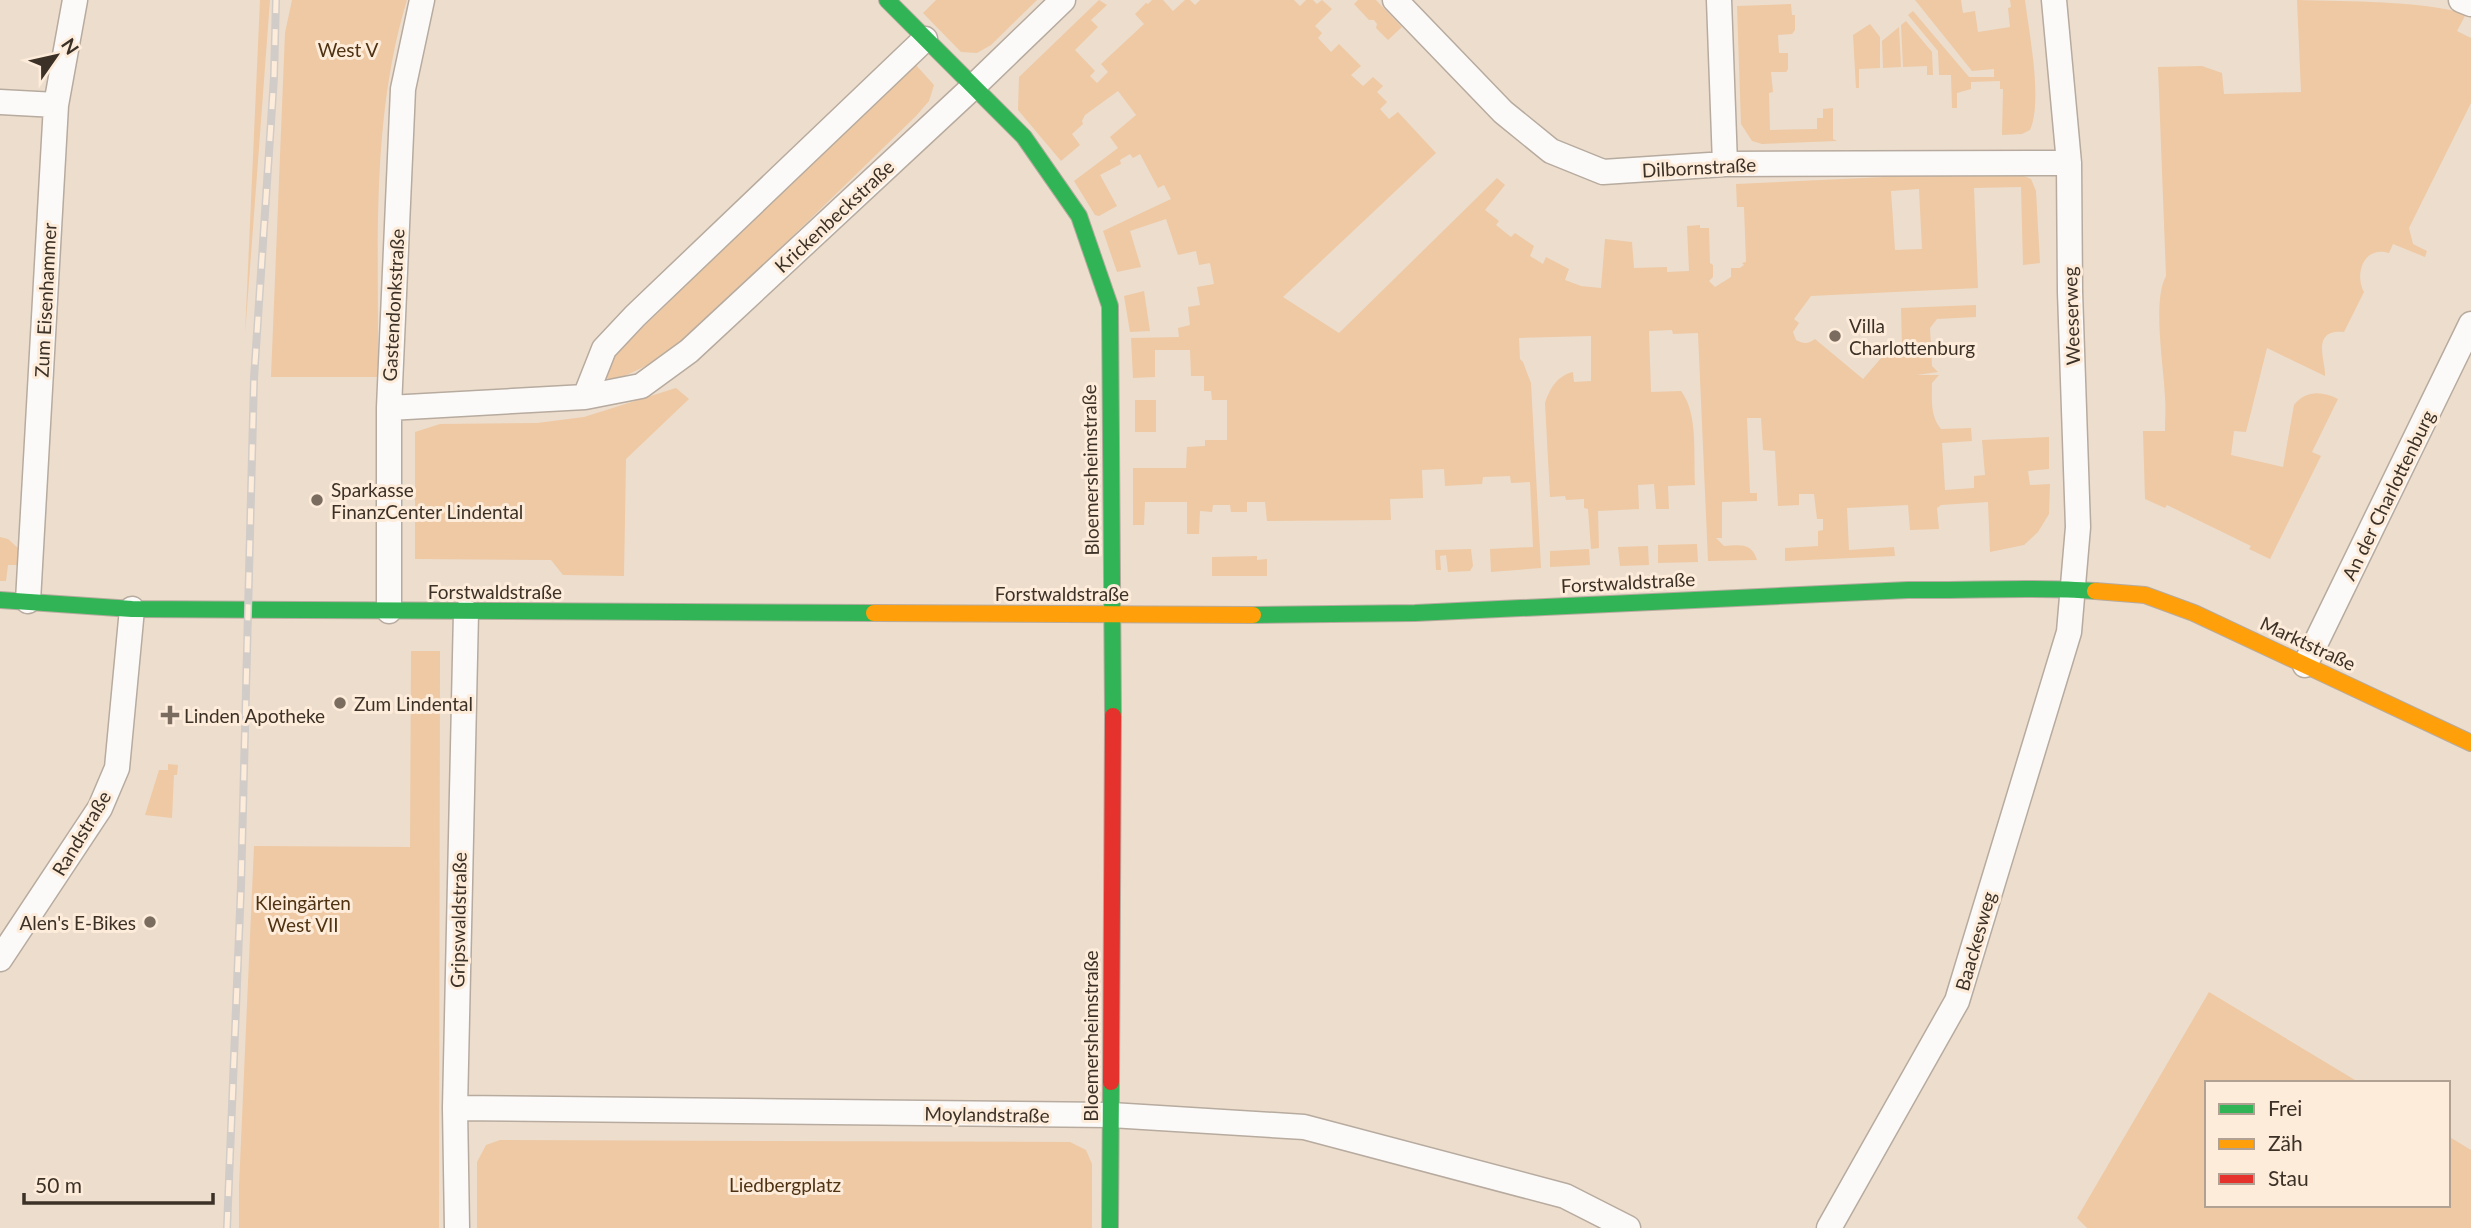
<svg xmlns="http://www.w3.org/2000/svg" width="2471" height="1228" font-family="Lato,sans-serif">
<rect width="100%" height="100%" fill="#edddcd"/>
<path fill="#eec9a4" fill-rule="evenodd" d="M 260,0 L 270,0 L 245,335 Z
M 292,0 L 407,0 C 370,121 379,252 378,377 L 271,377 L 285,33 Z
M 936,0 L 1037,0 L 991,45 L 977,53 L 961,52 L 923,13 Z
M 1099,0 L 1107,5 L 1091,20 L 1098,27 L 1075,50 L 1095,71 L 1090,76 L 1097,83 L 1108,72 L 1101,64 L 1144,24 L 1135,14 L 1146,3 L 1148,4 L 1152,0 L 1163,0 L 1173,11 L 1185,0 L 1190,0 L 1195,5 L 1200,0 L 1294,0 L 1300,6 L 1306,0 L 1313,0 L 1317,4 L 1322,0 L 1332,9 L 1315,26 L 1322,33 L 1318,38 L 1331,52 L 1339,44 L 1361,66 L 1351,75 L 1363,86 L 1373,77 L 1383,86 L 1377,92 L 1387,102 L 1380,109 L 1389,119 L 1398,112 L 1436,153 L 1283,297 L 1339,333 L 1497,178 L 1505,185 L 1485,210 L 1499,221 L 1496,225 L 1511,237 L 1515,233 L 1534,246 L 1530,256 L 1543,264 L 1546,257 L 1569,269 L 1565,280 L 1581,286 L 1601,288 L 1605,239 L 1632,242 L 1634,268 L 1667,267 L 1667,272 L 1689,271 L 1687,226 L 1700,225 L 1700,228 L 1709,228 L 1710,263 L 1713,265 L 1713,277 L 1709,281 L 1715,287 L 1731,277 L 1731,268 L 1740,268 L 1744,265 L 1742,263 L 1746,262 L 1744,207 L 1737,207 L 1736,184 L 2012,171 L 2031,179 L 2036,191 L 2040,263 L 2023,265 L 2021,187 L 1974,188 L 1978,288 L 1811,296 L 1794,319 L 1799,323 L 1793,332 L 1796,340 C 1804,344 1808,344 1815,339 L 1863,379 L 1889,349 L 1902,348 L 1901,308 L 1976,305 L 1976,317 L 1937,319 L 1930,328 L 1932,366 L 1938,372 L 1916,375 L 1939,375 L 1932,383 C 1932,400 1930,416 1941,429 L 1971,428 L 1972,441 L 1942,443 L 1945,490 L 1974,488 L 1974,476 L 1985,475 L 1982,440 L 2049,437 L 2049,469 L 2028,471 L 2030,485 L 2050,484 L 2049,514 L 2038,532 L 2024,545 L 1990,552 L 1988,502 L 1941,505 L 1937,508 L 1939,529 L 1910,530 L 1908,505 L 1847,508 L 1849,550 L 1894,547 L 1895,556 L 1785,561 L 1785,548 L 1818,546 L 1818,531 L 1823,530 L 1823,519 L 1817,519 L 1814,494 L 1799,494 L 1799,505 L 1778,506 L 1775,451 L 1763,450 L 1761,418 L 1747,418 L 1750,493 L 1757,493 L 1757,501 L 1722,502 L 1722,538 L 1716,538 L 1724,546 C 1739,545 1752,542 1757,560 L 1708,561 L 1698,333 L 1673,334 L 1672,330 L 1649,331 L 1651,392 L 1681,391 C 1699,415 1693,456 1695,485 L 1668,486 L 1669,509 L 1656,509 L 1654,484 L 1638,485 L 1639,509 L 1598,511 L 1599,548 L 1591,549 L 1588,509 L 1584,508 L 1584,499 L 1566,500 L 1565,496 L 1550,497 L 1545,403 C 1550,388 1557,376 1573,372 L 1574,382 L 1591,381 L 1591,336 L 1519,338 L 1520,359 L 1523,362 L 1531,383 L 1541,568 L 1491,572 L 1490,549 L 1533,547 L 1530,482 L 1511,483 L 1510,476 L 1483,477 L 1482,484 L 1445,486 L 1444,469 L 1422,470 L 1423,498 L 1390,499 L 1391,520 L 1267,521 L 1265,502 L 1247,502 L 1247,512 L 1231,512 L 1230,505 L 1213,505 L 1212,512 L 1200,511 L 1199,534 L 1187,534 L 1187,502 L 1145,502 L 1144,525 L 1133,525 L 1133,468 L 1186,468 L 1187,447 L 1205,446 L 1205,440 L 1227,440 L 1227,400 L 1212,400 L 1211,391 L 1204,391 L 1204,376 L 1191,376 L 1190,350 L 1155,350 L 1155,377 L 1133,378 L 1131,338 L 1179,337 L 1178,328 L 1190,325 L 1188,307 L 1200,305 L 1197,287 L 1214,284 L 1210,263 L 1199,265 L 1196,251 L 1178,255 L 1166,219 L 1130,231 L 1141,267 L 1117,272 L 1103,231 L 1171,199 L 1164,185 L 1158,188 L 1140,154 L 1133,158 L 1130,154 L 1120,160 L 1121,164 L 1100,175 L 1117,206 L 1099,216 L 1095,215 L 1074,181 L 1118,148 L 1110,137 L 1136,115 L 1118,91 L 1085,115 L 1082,121 L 1083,124 L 1072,134 L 1080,145 L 1061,161 L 1018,110 L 1019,77 ZM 1919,189 L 1922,249 L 1895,250 L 1891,191 Z
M 1358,0 L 1376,0 L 1402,27 L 1388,40 L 1376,28 L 1377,24 L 1374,20 L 1369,20 L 1354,4 Z
M 1915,0 L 1961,0 L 1963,13 L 1975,11 L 1978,32 L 2010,27 L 2008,8 L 2011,7 L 2010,0 L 2025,0 C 2029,33 2043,101 2030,130 L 2022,134 L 2002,135 L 2003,89 L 2000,89 L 2000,81 L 1971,82 L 1971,89 L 1957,93 L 1957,108 L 1952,108 L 1951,75 L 1939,75 L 1938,51 L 1908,15 L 1913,11 L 1969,77 L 1994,77 L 1994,69 L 1972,71 Z
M 2297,0 C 2347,2 2420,0 2466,14 L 2457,31 L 2471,38 L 2471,103 L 2409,228 L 2413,244 L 2427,251 L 2425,257 L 2393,244 L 2389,253 C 2364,245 2354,274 2364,292 L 2344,332 C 2310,329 2326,361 2325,376 L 2267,348 L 2246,432 L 2234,431 L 2231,455 L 2283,467 L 2294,405 C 2306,390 2322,391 2338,399 L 2312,452 L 2321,456 L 2270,559 L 2249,549 L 2251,546 L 2167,505 L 2165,508 L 2145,499 L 2143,431 L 2165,431 C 2165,419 2166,408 2165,397 C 2164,367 2152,301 2166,276 L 2158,67 L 2202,66 L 2222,73 L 2224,94 L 2301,92 Z
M 1791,4 L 1792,15 L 1795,15 L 1795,30 L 1792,34 L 1778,35 L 1779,53 L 1788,53 L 1788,69 L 1786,72 L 1771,72 L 1773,92 L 1769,93 L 1770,130 L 1817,129 L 1817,118 L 1823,118 L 1823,109 L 1833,108 L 1833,139 L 1837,141 L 1762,144 L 1752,141 L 1741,124 L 1737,6 Z
M 1906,21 L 1932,52 L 1933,75 L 1927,75 L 1927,66 L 1903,67 L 1901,25 Z
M 1870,24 L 1880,37 L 1880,68 L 1859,69 L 1859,88 L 1856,88 L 1853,35 Z
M 1899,27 L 1901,67 L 1883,68 L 1882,41 Z
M 915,64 L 934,85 L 929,101 L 916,116 L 723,304 L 676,346 L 650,364 L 616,380 L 605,378 L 607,362 Z
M 1144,291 L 1150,331 L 1130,332 L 1124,296 Z
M 676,388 L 689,399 L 626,459 L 624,576 L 563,575 L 551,560 L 415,559 L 415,432 L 440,424 L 537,423 L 584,417 Z
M 1135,400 L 1156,400 L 1156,432 L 1135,432 Z
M 0,537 L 8,539 L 19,549 L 19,565 L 8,565 L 6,581 L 0,581 Z
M 1697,544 L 1698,562 L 1658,563 L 1658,545 Z
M 1648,546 L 1649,565 L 1620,566 L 1618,547 Z
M 1471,549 L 1473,566 L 1470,571 L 1448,572 L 1446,555 L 1440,556 L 1441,570 L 1436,570 L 1435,550 Z
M 1589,549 L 1590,565 L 1550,567 L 1550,551 Z
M 1257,556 L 1257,560 L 1267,559 L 1267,576 L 1212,576 L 1212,557 Z
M 411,651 L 440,651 L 439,1228 L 239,1228 L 239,1187 L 254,846 L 410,847 Z
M 168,764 L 178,765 L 177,775 L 174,775 L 172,818 L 145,815 L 159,770 L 168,770 Z
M 2209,992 L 2360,1083 L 2207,1083 L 2207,1205 L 2448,1205 L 2448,1136 L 2471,1150 L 2471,1228 L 2087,1228 L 2077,1218 Z
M 500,1140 L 1070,1142 L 1086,1150 L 1092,1164 L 1092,1228 L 477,1228 L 477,1162 L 486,1145 Z"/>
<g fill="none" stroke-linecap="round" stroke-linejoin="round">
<g stroke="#b7ab9f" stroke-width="27">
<path id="street" d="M 1395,0 L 1503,112 L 1551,151 L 1603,172 L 1725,164 L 2069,163
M 1719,0 L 1725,164
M 2461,0 L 2471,4
M 0,102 L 56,105
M 585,397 L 604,349 L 635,316 L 925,39
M 389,408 L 585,397 L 641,386 L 689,351 L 974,86 L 1063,0
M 28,601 L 56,105 L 75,0
M 389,611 L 389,408 L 403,89 L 422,0
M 2305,665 L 2471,324
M 0,959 L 100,808 L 117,768 L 132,609
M 455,1108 L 1111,1115 L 1304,1127 L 1565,1196 L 1628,1228
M 457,1228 L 455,1108 L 466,612
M 1829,1228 L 1957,1001 L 2069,632 L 2078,527 L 2070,292 L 2069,163 L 2054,0"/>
</g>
<g stroke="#b7ab9f" stroke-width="18">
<path id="fast" d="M 887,0 L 1024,137 L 1079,216 L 1110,306 L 1113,716
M 0,600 L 132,609 L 874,613
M 1253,615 L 1415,613 L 1908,590 C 1971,591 2033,586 2095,591
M 1110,1228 L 1111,1082"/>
</g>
<g stroke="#b7ab9f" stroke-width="18">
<path id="slow" d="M 2095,591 L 2145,595 L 2194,613 L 2471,743
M 874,613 L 1253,615"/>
</g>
<g stroke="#b7ab9f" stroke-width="18">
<path id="jam" d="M 1111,1082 L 1113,716"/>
</g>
<use href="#street" stroke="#fcfaf8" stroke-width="24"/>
<use href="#fast" stroke="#30b455" stroke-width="16"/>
<use href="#slow" stroke="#ff9f0a" stroke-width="16"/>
<use href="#jam" stroke="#e5322d" stroke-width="16"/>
<g stroke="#d1ccc8" stroke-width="8">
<path id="rail" d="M 227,1228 L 241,886 L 254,378 L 274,77 L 276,0"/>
</g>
<use href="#rail" stroke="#feecdb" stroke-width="5" stroke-dasharray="16" stroke-linecap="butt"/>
</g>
<g fill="#7a6d60" stroke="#feecdb" stroke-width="2.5">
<circle cx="1835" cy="336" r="7"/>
<circle cx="317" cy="500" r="7"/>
<circle cx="340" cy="703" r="7"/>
<path d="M166.5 704.5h7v7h7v7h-7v7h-7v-7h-7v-7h7z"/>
<circle cx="150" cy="922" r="7"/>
</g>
<g text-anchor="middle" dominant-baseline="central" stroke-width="6" stroke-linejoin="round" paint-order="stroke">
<g font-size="19" fill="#4e3212" stroke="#feecdb">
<text x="348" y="49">West V</text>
<text x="303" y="902">Kleingärten<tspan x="303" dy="22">West VII</tspan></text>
<text x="785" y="1184">Liedbergplatz</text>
</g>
<g font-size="19" fill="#3c3126" stroke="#feecdb">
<text transform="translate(1699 167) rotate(-3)">Dilbornstraße</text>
<text transform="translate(834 216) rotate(-43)">Krickenbeckstraße</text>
<text transform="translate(45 300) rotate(-87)">Zum Eisenhammer</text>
<text transform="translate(393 305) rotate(-87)">Gastendonkstraße</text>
<text transform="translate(2071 316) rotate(-92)">Weeserweg</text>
<text transform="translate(1090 470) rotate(-91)">Bloemersheimstraße</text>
<text transform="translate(2388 495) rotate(-64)">An der Charlottenburg</text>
<text transform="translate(1628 582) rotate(-3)">Forstwaldstraße</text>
<text x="495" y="591">Forstwaldstraße</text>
<text x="1062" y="593">Forstwaldstraße</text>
<text transform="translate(2308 643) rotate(25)">Marktstraße</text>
<text transform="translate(81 833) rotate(-59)">Randstraße</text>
<text transform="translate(458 920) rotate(-89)">Gripswaldstraße</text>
<text transform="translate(1975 941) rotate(-74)">Baackesweg</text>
<text transform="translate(1090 1036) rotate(-90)">Bloemersheimstraße</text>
<text transform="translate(987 1114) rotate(1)">Moylandstraße</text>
</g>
<g font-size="19" fill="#3c3126" stroke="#feecdb" text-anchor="start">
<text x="1849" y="325">Villa<tspan x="1849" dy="22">Charlottenburg</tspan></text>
<text x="331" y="489">Sparkasse<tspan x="331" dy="22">FinanzCenter Lindental</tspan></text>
<text x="354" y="703">Zum Lindental</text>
<text x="184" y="715">Linden Apotheke</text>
<text x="136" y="922" text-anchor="end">Alen's E-Bikes</text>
</g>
</g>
<rect x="2205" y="1081" width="245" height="126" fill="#feecdb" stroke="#b0a193" stroke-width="2"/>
<rect x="2219" y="1104" width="35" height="10" fill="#30b455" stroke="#b0a193" stroke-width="2"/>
<text x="2268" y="1116" font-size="21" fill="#3c3126">Frei</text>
<rect x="2219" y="1139" width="35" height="10" fill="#ff9f0a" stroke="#b0a193" stroke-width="2"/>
<text x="2268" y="1151" font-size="21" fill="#3c3126">Zäh</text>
<rect x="2219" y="1174" width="35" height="10" fill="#e5322d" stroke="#b0a193" stroke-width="2"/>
<text x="2268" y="1186" font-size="21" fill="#3c3126">Stau</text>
<g transform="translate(56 56) rotate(56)" stroke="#feecdb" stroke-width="5" paint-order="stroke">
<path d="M0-5L12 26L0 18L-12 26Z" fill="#3c3126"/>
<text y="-10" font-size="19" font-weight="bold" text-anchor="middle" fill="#3c3126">N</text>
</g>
<path d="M24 1193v10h189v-10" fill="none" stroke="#3c3126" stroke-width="3.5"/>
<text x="35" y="1193" font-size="21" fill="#3c3126" stroke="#feecdb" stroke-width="5" paint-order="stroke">50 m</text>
</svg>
